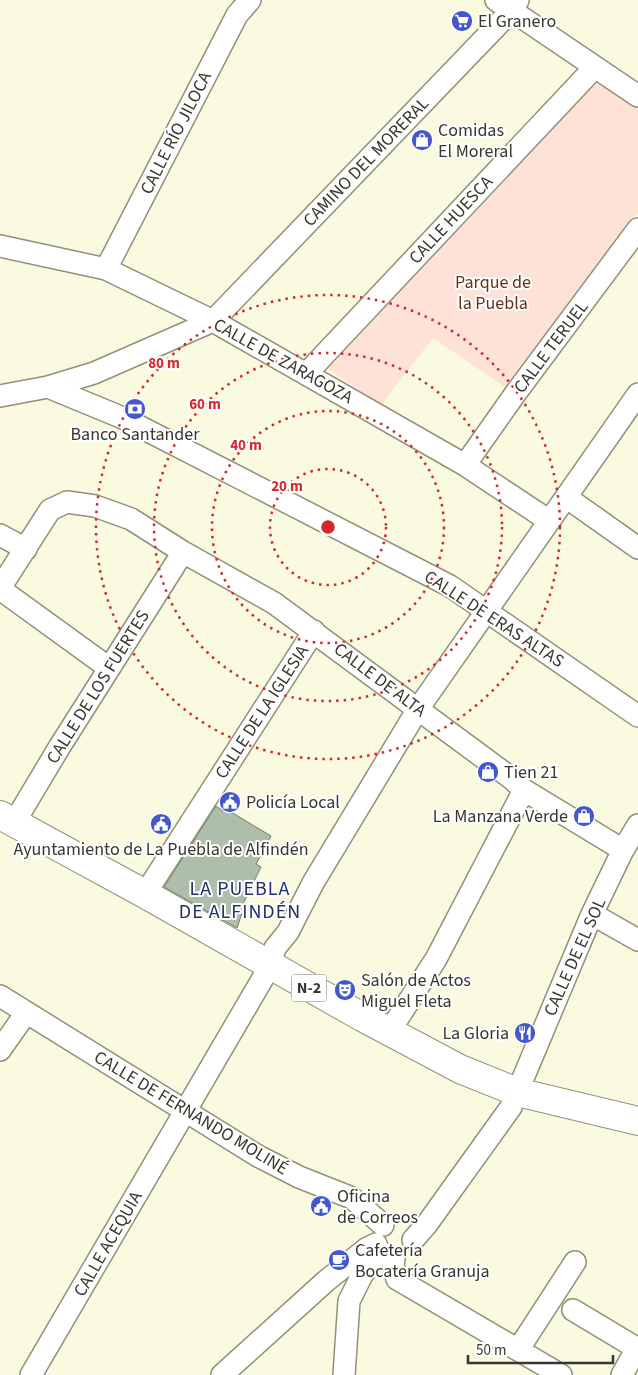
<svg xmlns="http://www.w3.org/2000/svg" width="638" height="1375" font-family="'Source Sans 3',sans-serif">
<rect width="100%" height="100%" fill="#f9fae0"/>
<path fill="#fee2d7" d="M 597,81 L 638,109 L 638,213 L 506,388 L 433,338 L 381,405 L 328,369 Z"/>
<path fill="#adbeaa" stroke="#6f7e6b" d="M 216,806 L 223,811 L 231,812 L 271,836 L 256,864 L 261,867 L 242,906 L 244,907 L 237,928 L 164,887 Z"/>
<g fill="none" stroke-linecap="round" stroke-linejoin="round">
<g stroke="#91917a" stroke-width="24">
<path id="street" d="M 496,0 L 638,96
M 0,246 L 106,269 L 213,321 L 465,465 L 548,520
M 106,269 L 237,15 L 250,0
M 307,373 L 595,67
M 48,387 L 123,418 L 450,586 L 638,716
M 0,396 L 48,387 L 94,373 L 213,321 L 512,10 L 518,0
M 465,465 L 515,394 L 638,229
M 566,497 L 638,548
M 0,535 L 26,549
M 0,588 L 50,510 L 67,502 L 95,506 L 131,519 L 183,552 L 274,603 L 511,778 L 524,790 L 623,850
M 0,589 L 109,668
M 14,823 L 60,746 L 183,552
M 145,894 L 314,631
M 592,914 L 638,940
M 0,996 L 258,1156 L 299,1177 L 352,1198 L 383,1225
M 389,1032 L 436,959 L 524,790
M 0,1050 L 26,1013
M 413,1240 L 427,1224 L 511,1107 L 592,914 L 623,850 L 638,825
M 394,1258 L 393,1265 L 397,1279 L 561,1375
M 573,1310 L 638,1349
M 518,1350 L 575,1262
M 31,1375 L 270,966 L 275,948 L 288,932 L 313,883 L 418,709 L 638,394
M 222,1375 L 326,1281 L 366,1249 L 376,1244
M 344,1375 L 349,1301 L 362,1275 L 380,1251
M 622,1375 L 637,1348"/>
</g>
<g stroke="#91917a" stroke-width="30">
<path id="highway" d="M 0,815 L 145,894 L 362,1017 L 460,1069 L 517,1092 L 638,1121"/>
</g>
<use href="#street" stroke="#fff" stroke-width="21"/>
<use href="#highway" stroke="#fff" stroke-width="28"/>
</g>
<g fill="none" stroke="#d62828" stroke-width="2.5" stroke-dasharray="2.5 5">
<circle cx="328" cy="527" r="58"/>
<circle cx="328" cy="527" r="116"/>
<circle cx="328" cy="527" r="174"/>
<circle cx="328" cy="527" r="232"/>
</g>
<defs>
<g id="supermarket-disc" transform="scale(1.125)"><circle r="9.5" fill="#4258cb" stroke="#fff"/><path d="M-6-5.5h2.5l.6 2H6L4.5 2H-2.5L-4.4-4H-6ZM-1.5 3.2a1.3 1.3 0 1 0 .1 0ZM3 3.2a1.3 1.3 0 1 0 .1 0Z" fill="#fff"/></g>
<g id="shop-disc" transform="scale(1.125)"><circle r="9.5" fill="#4258cb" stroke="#fff"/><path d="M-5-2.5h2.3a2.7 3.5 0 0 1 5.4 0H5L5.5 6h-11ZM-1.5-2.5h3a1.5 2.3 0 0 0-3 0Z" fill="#fff"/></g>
<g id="bank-disc" transform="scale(1.125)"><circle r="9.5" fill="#4258cb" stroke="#fff"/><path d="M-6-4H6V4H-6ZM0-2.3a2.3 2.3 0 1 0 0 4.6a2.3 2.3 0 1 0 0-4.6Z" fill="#fff"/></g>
<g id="civic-disc" transform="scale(1.125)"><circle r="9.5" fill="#4258cb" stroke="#fff"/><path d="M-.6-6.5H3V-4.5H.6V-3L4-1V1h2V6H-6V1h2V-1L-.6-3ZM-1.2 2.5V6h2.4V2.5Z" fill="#fff"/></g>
<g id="theatre-disc" transform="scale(1.125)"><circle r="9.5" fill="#4258cb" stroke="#fff"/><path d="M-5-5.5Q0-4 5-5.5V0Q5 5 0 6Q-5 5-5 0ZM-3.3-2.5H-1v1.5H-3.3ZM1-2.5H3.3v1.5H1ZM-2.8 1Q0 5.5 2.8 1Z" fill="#fff"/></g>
<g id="restaurant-disc" transform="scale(1.125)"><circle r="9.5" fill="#4258cb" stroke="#fff"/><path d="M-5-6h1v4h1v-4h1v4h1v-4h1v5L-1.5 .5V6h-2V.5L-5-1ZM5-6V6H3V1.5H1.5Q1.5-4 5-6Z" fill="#fff"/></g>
<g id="cafe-disc" transform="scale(1.125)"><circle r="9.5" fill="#4258cb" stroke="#fff"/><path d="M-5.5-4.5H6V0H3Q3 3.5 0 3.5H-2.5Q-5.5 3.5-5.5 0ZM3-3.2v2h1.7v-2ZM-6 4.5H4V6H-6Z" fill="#fff"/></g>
</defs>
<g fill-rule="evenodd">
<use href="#supermarket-disc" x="462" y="21"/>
<use href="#shop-disc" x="422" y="140"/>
<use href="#bank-disc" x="135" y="409"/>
<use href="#shop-disc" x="488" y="772"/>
<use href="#civic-disc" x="230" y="802"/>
<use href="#shop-disc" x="584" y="816"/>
<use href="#civic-disc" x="161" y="824"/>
<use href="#theatre-disc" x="345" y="990"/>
<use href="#restaurant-disc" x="525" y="1033"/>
<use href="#civic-disc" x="321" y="1206"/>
<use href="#cafe-disc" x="339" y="1260"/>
</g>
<g text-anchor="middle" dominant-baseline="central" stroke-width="4" stroke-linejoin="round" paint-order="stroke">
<rect fill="#fff" stroke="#73736c" stroke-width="1" x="291.5" y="974.5" width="35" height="27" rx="4"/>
<g font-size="16" font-weight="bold" fill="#37372d">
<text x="309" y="988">N-2</text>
</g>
<g font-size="18" fill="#37372d" stroke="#fff" text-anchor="start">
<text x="478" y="21">El Granero</text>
<text x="438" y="130">Comidas<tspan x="438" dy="21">El Moreral</tspan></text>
<text x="135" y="434" text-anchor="middle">Banco Santander</text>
<text x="504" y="772">Tien 21</text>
<text x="246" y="802">Policía Local</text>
<text x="568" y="816" text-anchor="end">La Manzana Verde</text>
<text x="161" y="849" text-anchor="middle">Ayuntamiento de La Puebla de Alfindén</text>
<text x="361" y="980">Salón de Actos<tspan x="361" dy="21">Miguel Fleta</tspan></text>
<text x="509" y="1033" text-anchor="end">La Gloria</text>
<text x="337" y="1196">Oficina<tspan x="337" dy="21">de Correos</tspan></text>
<text x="355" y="1250">Cafetería<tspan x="355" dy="21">Bocatería Granuja</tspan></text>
</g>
<g font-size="18" fill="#37372d" stroke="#fff">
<text transform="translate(176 133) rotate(-63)">CALLE RÍO JILOCA</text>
<text transform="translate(366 162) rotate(-46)">CAMINO DEL MORERAL</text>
<text transform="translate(451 220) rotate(-47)">CALLE HUESCA</text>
<text transform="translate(551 347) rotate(-53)">CALLE TERUEL</text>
<text transform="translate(283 361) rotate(29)">CALLE DE ZARAGOZA</text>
<text transform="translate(494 619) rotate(33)">CALLE DE ERAS ALTAS</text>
<text transform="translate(380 680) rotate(37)">CALLE DE ALTA</text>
<text transform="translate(98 687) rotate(-58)">CALLE DE LOS FUERTES</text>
<text transform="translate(262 712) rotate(-57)">CALLE DE LA IGLESIA</text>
<text transform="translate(575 957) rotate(-66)">CALLE DE EL SOL</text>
<text transform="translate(191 1113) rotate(31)">CALLE DE FERNANDO MOLINÉ</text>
<text transform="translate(108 1244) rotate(-60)">CALLE ACEQUIA</text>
</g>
<g font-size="18" fill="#693019" stroke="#fff">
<text x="493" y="282">Parque de<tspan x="493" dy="21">la Puebla</tspan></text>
</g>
<g font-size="20" letter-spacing="1" fill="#232f68" stroke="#fff">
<text x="240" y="889">LA PUEBLA<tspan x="240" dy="23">DE ALFINDÉN</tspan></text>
</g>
</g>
<circle cx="328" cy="527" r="8" fill="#d62828" stroke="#fff" stroke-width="2.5"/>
<g font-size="15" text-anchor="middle" font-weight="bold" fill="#d62828" stroke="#fff" stroke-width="4" stroke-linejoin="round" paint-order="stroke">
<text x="164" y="368">80 m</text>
<text x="205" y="409">60 m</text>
<text x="246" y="450">40 m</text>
<text x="287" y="491">20 m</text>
</g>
<path d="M468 1355v8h145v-8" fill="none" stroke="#37372d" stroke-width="2.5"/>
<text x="476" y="1355" font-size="15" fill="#37372d" stroke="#ffffff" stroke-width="4" paint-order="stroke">50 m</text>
</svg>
